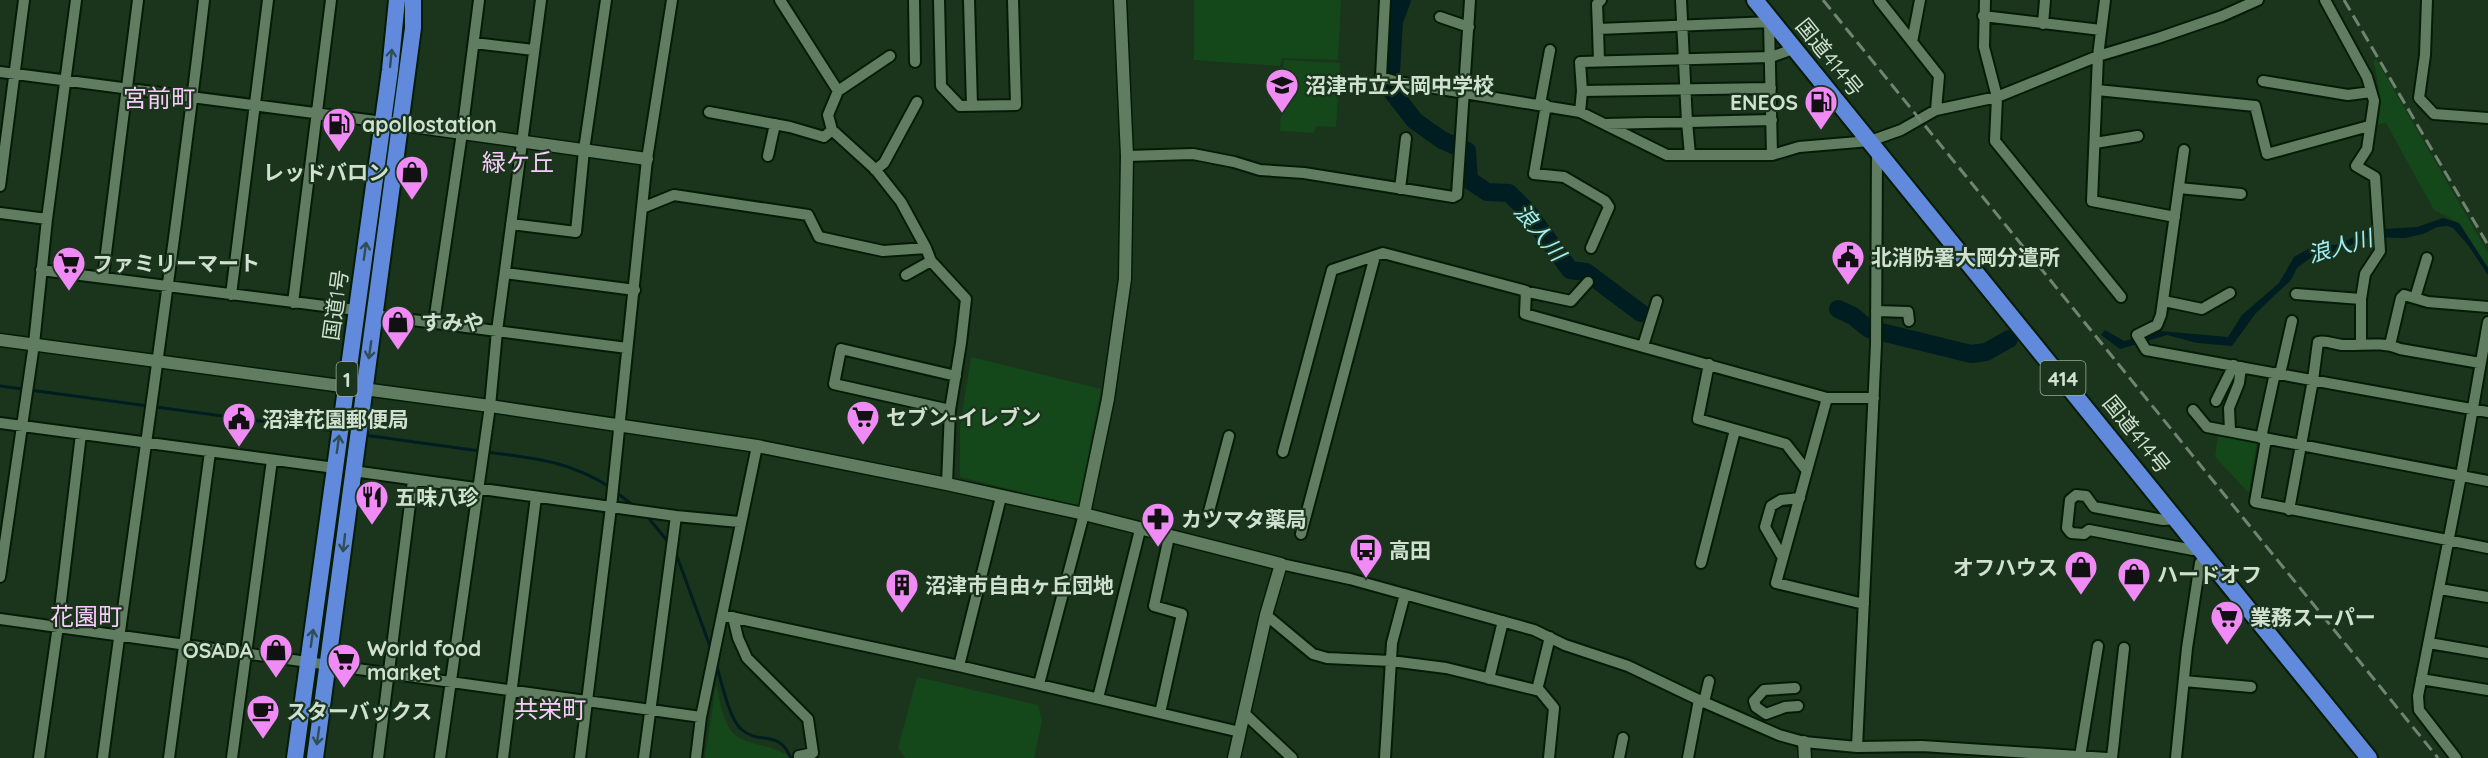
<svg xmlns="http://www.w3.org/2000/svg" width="2488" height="758" font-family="Quicksand,'Noto Sans JP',sans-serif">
<rect width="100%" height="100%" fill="#1b351d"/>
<path fill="#14471a" d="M 1194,0 L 1341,0 L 1338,60 L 1282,58 L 1280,66 L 1194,60 Z
M 2376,59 L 2488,253 L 2488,267 L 2459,223 L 2434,210 L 2386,123 L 2377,125 C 2382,102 2379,83 2373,61 Z
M 1284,60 L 1340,63 L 1336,127 L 1316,126 L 1314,133 L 1280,131 Z
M 971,357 L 1101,389 L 1078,506 L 960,477 L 960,427 Z
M 2218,435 L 2257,442 L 2249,493 L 2215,457 Z
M 917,677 L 1038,705 L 1042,721 L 1034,758 L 905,758 L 898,748 Z
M 716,685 C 720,700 723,728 738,737 C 751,745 771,745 787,755 L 788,758 L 705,758 Z"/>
<path fill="#001d21" d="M 2443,218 L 2459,223 L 2488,268 L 2488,275 L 2468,245 L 2453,228 L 2447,226 L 2437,227 L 2423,234 L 2405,238 L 2369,237 L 2337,251 L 2313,256 L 2297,268 L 2291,280 L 2256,313 L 2232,346 L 2197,343 L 2167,335 L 2120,349 L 2101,335 L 2105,330 L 2124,341 L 2160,331 L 2228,337 L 2242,315 L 2279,283 L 2294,257 L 2308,249 L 2340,244 L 2367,230 L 2417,227 Z"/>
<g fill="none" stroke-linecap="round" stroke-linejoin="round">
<path stroke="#001d21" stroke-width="3" d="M 0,386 L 334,431
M 364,435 L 480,451
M 486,452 C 533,458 571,461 611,488
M 616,492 L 634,506
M 647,516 L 669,543
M 675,551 L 711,649
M 716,664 C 721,679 729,719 741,729 C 760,746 778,728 791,758"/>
<path stroke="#001d21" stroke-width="18" d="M 1402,0 L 1394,21 L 1390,89 L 1415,121 L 1442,140 L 1467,151 L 1469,180 L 1487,192 L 1509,193 L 1527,211 L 1570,270 L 1586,272 L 1641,313
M 1838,309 L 1853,316 L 1869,329 L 1971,354 L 1986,352 L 2009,339"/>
<g stroke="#041c06" stroke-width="14">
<path id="minor" d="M 780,0 L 838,91 L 828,115 L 832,130 L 875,169 L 901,202 L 926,248 L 931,261 L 966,299 L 961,343 L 950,410 L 947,484
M 914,0 L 915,62
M 939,0 L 941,86 L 960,106 L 1016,105 L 1013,0
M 969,0 L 972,106
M 1385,0 L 1381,77 L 1398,82 L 1580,112 L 1667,155 L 1772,155 L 1799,147 L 1870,141 L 1901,130 L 1936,110 L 1997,97 L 2098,56 L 2158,38 L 2222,16 L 2258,0
M 1601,0 L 1597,4 L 1598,29 L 1772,22
M 1681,0 L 1687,122 L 1690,155
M 1879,0 L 1939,76 L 1936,110
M 1985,0 L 1984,47 L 1997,97 L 1995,141 L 2121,297
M 2105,0 L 2098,56 L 2092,201 L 2175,217
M 2325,0 L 2367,77 L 2374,101 L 2367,149 L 2356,166 L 2375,177 L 2380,251 L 2365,274 L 2361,299 L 2361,344
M 2427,0 L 2425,55 L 2419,98 L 2434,114 L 2488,118
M 1983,16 L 2101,30
M 1440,17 L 1469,27
M 1769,23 L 1772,155
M 2043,24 L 2045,0
M 1598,29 L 1599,61
M 1912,42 L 1920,0
M 474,43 L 534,50
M 0,72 L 383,122
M 2263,81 L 2348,95 L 2371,92
M 2097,90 L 2255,106 L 2267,154 L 2369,126
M 838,91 L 890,56
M 1582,91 L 1771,88
M 1540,104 L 1550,50
M 1546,105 L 1534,174 L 1564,177 L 1605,201 L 1609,207 L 1591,248
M 709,112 L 790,127 L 824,137 L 832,130
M 1580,112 L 1582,91 L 1580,62 L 1771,57 L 1793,49
M 1605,124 L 1772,120
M 2095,143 L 2138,136
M 2184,150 L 2161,315 L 2157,325 L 2137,335 L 2146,350 L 2488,412
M 768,156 L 775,124
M 1127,156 L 1193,154 L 1234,162 L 1260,170 L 1304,173 L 1453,197 L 1457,195 L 1470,0
M 875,170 L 884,163 L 917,102
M 0,186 L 24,0
M 2179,188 L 2241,194
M 1400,189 L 1406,138
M 642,208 L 674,195 L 808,215 L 819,237 L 883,251 L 926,248
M 0,213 L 47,219
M 511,224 L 576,232 L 584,150 L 606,0
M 41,270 L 356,310
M 505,273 L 635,290
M 906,275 L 931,261
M 103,277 L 138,0
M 1523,291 L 1571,301 L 1588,282
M 2296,294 L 2361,299
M 231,295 L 268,0
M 2415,298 L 2427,258
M 2164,301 L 2202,309 L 2230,293
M 293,303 L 331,0
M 1876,311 L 1908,312 L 1909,321
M 374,315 L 627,348
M 434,322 L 462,133 L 479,0
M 2390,345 L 2401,298 L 2404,295 L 2428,302 L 2488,307
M 1643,346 L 1657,301
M 1709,364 L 1698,419 L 1786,444 L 1807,471
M 2280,374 L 2292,321
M 1827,398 L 1874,398
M 2216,401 L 2234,365
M 950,410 L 834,384 L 841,349 L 956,376
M 2193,410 L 2207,427 L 2488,481
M 0,423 L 335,468
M 2230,431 L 2229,408 L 2239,383 L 2241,367
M 2261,438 L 2275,373
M 2266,439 L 2255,502 L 2488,548
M 1283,452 L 1332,270 L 1383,253 L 1526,291 L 1525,314 L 1827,398 L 1776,583 L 1864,604
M 353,471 L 676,516 L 739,522
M 2289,510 L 2313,380 L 2318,342 C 2326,340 2333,344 2342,345 C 2362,346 2381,341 2400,349 L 2480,363
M 1208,515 L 1229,436
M 2177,519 L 2163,520 L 2094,507 L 2086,496 L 2076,495 L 2070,500 L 2067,528 L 2071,533 L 2084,534 L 2089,530 L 2193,550 L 2201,550
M 1301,534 L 1375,256
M 1783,558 L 1765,527 L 1771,506 L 1781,500 L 1800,498
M 1701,563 L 1735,430
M 1281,564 L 1350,579 L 1534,630 L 1565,645 L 1628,666 L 1699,700 L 1779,735 L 1804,742 L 1857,747 L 1922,746 L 2107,758
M 0,577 L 34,344 L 47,219 L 76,0
M 2440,589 L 2488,597
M 722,615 L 959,666 L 1240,732
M 1266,615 L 1313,654 L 1327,658 L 1391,661 L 1446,668 L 1540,691 L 1554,708 L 1549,758
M 733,617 L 738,638 L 747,658 L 808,719 L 813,753 L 799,756 L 799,758
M 0,619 L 701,717
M 2429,643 L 2488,653
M 959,666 L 1001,497
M 1489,679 L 1503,621
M 2421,679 L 2488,690
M 2184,681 L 2251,687
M 1039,684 L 1084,514
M 1795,688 L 1764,690 L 1754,701 L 1756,707 L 1766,714 L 1785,707 L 1798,706
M 1537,690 L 1550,637
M 1098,698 L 1140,530
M 1704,702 L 1709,681
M 1160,713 L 1182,614 L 1154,606 L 1169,537
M 1244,713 L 1292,758
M 1857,747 L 1876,345 L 1877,151
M 2080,756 L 2098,646
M 39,758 L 58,626 L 81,434
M 103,758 C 136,505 175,253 204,0
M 169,758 L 210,452
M 232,758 L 272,460
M 378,758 L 413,480
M 440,758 L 490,406 L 497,331 L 541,0
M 503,758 L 536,497
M 580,758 L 611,507 L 647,159 L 672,0
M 644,758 L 676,516
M 696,758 L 701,717 L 757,446
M 1385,758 L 1392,643 L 1405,594
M 1619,758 L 1623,738
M 1688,758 L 1699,700
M 2112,758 L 2124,648
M 2176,758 L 2187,648 L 2200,563 L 2208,557
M 2456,758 L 2419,710 L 2418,696 L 2461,476 L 2488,322"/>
</g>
<g stroke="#041c06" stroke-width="15">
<path id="tertiary" d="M 383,122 L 647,159
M 0,340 L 490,406 L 757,446 L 947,484 L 1084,514 L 1281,564 L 1266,615 L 1234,758
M 1084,514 L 1108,399 L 1125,279 L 1127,156 L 1120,0
M 1804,742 L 1805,758"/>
</g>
<g stroke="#041c06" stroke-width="20">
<path id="trunk" d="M 1755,0 L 2369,758
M 295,758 L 390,70 L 397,0
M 315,758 L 413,28 L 413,0"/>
</g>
<use href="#minor" stroke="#607c61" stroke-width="10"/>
<use href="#tertiary" stroke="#607c61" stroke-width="12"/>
<use href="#trunk" stroke="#618adc" stroke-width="16"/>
<path stroke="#708571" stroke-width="3" stroke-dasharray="12 6" stroke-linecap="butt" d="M 1823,0 L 2438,758
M 2344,0 L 2488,245"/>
</g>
<defs><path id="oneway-shaft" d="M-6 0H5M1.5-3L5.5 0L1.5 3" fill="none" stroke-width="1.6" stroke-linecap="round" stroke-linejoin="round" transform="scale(1.5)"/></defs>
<g stroke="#304e56">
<use href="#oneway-shaft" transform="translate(391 58) rotate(-84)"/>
<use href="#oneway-shaft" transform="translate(365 251) rotate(-82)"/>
<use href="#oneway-shaft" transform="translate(370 350) rotate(98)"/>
<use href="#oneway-shaft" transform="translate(338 444) rotate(-82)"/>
<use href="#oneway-shaft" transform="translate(344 543) rotate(97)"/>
<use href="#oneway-shaft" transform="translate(312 638) rotate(-82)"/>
<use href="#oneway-shaft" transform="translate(318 736) rotate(98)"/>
</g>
<defs>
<g id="school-pin" transform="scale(1.725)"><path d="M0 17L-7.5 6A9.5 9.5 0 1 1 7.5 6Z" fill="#f08bf5" stroke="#1b351d"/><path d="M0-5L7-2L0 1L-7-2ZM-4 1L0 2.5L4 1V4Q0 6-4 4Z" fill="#111"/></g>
<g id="fuel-pin" transform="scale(1.725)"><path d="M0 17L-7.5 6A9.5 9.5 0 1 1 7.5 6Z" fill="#f08bf5" stroke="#1b351d"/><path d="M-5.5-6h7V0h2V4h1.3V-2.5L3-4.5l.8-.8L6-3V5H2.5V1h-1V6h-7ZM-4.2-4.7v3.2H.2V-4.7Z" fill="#111"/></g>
<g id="shop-pin" transform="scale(1.725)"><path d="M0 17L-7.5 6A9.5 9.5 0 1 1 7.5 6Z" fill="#f08bf5" stroke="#1b351d"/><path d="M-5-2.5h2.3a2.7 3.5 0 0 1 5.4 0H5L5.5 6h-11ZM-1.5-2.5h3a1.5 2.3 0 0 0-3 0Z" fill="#111"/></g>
<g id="civic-pin" transform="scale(1.725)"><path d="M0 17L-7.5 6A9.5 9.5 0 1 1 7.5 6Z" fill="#f08bf5" stroke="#1b351d"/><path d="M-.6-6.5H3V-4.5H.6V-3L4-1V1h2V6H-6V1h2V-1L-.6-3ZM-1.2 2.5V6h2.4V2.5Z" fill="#111"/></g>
<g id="supermarket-pin" transform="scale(1.725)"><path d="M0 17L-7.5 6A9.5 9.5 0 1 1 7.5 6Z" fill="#f08bf5" stroke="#1b351d"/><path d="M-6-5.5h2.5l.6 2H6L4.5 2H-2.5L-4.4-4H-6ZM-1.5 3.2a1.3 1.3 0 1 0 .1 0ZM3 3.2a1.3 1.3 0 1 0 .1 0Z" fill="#111"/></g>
<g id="restaurant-pin" transform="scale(1.725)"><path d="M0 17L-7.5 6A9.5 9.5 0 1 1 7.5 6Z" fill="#f08bf5" stroke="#1b351d"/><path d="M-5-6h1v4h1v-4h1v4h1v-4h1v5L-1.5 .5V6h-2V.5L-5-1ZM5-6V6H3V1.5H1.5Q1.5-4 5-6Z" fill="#111"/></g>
<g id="pharmacy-pin" transform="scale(1.725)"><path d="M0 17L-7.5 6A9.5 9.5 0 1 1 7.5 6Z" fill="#f08bf5" stroke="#1b351d"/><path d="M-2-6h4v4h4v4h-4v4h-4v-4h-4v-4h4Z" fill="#111"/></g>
<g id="bus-pin" transform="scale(1.725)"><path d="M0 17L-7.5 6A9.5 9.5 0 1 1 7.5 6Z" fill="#f08bf5" stroke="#1b351d"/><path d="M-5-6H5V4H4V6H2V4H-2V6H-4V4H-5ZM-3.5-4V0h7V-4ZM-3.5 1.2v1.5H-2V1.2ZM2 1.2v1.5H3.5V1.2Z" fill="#111"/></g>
<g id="building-pin" transform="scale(1.725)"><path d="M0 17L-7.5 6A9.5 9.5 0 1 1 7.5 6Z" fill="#f08bf5" stroke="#1b351d"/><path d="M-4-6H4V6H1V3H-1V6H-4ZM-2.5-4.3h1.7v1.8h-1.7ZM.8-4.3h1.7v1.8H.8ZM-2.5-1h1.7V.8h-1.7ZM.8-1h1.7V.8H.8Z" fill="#111"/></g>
<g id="cafe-pin" transform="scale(1.725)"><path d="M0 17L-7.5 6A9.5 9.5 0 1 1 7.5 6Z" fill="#f08bf5" stroke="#1b351d"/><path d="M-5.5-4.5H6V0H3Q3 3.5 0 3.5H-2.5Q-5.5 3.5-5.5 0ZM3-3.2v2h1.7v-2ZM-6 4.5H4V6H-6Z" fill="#111"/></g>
</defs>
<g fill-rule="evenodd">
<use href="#school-pin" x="1282" y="85"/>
<use href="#fuel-pin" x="1821" y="102"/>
<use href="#fuel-pin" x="339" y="124"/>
<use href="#shop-pin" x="412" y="172"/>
<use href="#civic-pin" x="1848" y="257"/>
<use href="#supermarket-pin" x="69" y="263"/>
<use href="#shop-pin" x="398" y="322"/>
<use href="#supermarket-pin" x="863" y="417"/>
<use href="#civic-pin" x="239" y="419"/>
<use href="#restaurant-pin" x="372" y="497"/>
<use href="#pharmacy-pin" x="1158" y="519"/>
<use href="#bus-pin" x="1366" y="550"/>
<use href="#shop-pin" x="2081" y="567"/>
<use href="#shop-pin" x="2134" y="574"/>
<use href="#building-pin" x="902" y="585"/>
<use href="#supermarket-pin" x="2227" y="617"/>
<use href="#shop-pin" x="276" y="650"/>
<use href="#supermarket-pin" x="344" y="660"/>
<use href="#cafe-pin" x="263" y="711"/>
</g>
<g text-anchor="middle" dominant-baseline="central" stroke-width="4.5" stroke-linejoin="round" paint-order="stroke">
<g fill="#1b351d" stroke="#9aad9b" stroke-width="1.5">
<rect x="2040.5" y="361" width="45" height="34" rx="4.5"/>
<rect x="336.5" y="362" width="21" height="34" rx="4.5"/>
</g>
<g font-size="20" font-weight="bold" fill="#d1e1d1">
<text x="2063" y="378">414</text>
<text x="347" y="379">1</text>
</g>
<g font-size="21" fill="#d1e1d1" stroke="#1b351d">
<text transform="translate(1830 57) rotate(51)">国道414号</text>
<text transform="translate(335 305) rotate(-82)">国道1号</text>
<text transform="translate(2137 434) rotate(51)">国道414号</text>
</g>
<g font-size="21" font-weight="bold" fill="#d1e1d1" stroke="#1b351d" text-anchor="start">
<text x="1305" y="85">沼津市立大岡中学校</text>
<text x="1798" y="102" text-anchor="end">ENEOS</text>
<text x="362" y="124">apollostation</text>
<text x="389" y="172" text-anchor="end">レッドバロン</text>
<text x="1871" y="257">北消防署大岡分遣所</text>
<text x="92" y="263">ファミリーマート</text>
<text x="421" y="322">すみや</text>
<text x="886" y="417">セブン-イレブン</text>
<text x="262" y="419">沼津花園郵便局</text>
<text x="395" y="497">五味八珍</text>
<text x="1181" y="519">カツマタ薬局</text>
<text x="1389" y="550">高田</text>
<text x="2058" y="567" text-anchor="end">オフハウス</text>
<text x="2157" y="574">ハードオフ</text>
<text x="925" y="585">沼津市自由ヶ丘団地</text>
<text x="2250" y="617">業務スーパー</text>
<text x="367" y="648">World food<tspan x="367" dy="24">market</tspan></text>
<text x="253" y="650" text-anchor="end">OSADA</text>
<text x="286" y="711">スターバックス</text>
</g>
<g font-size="22" font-style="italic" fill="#a0eff8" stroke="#1b351d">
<text transform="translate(1540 232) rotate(51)">浪人川</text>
<text transform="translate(2340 246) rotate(-16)">浪人川</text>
</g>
<g font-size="24" fill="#f9ccfb" stroke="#1b351d">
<text x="159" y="98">宮前町</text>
<text x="518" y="162">緑ケ丘</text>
<text x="86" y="616">花園町</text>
<text x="550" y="709">共栄町</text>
</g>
</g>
</svg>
